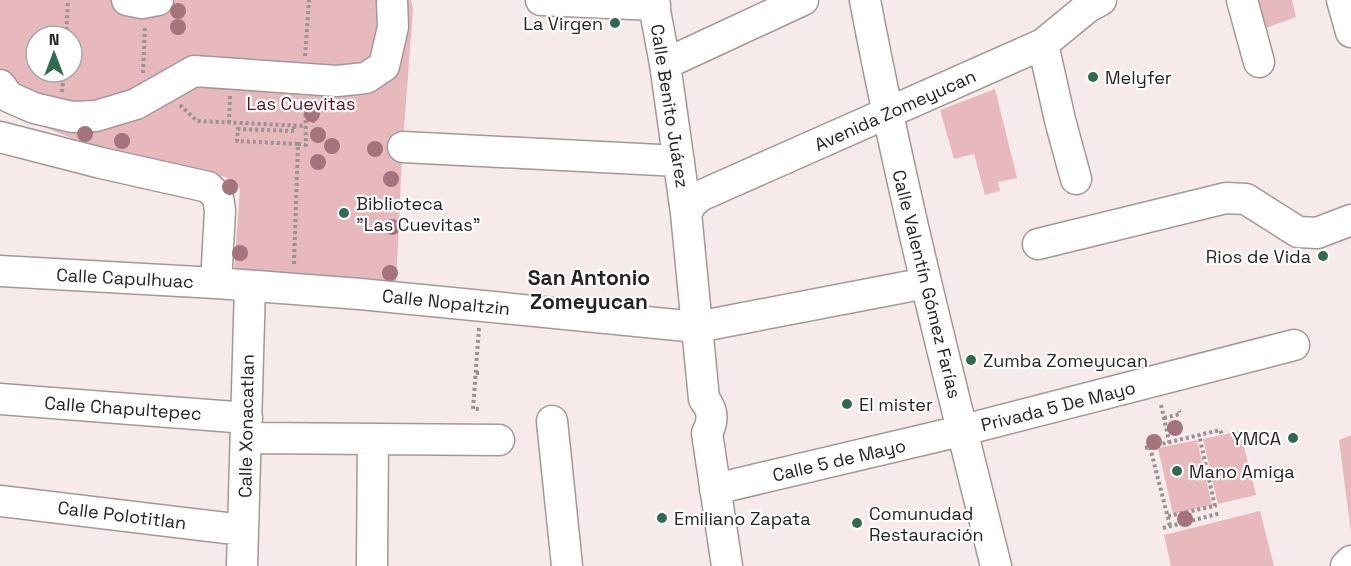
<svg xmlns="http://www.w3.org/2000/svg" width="1351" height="566" font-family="'Space Grotesk',sans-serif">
<rect width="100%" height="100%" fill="#f6eaeb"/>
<path fill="#e8b9bc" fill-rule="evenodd" d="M 0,0 L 411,0 L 413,9 L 402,155 L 396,286 L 234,272 L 240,188 L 225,177 L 103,151 L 0,109 ZM 36,36 L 72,36 L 72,72 L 36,72 Z
M 1252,0 L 1292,0 L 1296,17 L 1258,31 Z
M 995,89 L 1017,178 L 998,182 L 1000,191 L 985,195 L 974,154 L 954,159 L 940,110 Z
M 1240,431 L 1256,495 L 1218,504 L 1203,439 Z
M 1351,435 L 1351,532 L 1339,440 Z
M 1197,440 L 1212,505 L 1173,514 L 1158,448 Z
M 1260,511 L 1274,566 L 1171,566 L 1164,535 Z"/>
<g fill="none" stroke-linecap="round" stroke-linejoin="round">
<g stroke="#a39899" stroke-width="33">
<path id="minor" d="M 127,0 L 142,3 L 158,0
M 541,0 L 655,5
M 653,0 L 665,64 L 686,213 L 704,399 C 713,410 714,420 707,433 L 727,566
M 865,0 C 901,190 949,378 996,566
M 1242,0 L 1259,62
M 1342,0 L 1351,32
M 1043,44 L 1060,120 L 1076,179
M 665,64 L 803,0
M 0,85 L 9,97 L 34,108 L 72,117 L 96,116 L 136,104 L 194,71 L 337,81 L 366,78 L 384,66 L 393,27 L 392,0
M 0,137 L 101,163 L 208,187 L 218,197 L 220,211 L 216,283
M 403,147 L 679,161
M 686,213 L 692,203 L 700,196 L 1043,44 L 1088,7 L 1101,0
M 1038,244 L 1226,198 L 1246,199 L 1298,232 L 1317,233 L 1351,220
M 0,271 L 216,283 L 360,294 L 697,327 L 926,283
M 0,399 L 247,418
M 552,421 L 567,566
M 247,438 L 499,440
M 715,489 L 952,433 L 1294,345
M 0,501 L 243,530
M 242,566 L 250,286
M 372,566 L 373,440
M 1346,566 L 1351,561"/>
</g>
<path stroke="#9b9293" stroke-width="4" stroke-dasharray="3 3" stroke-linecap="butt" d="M 66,36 L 68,0
M 305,56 L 309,0
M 143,73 L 145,26
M 62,92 L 64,72
M 180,105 L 197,121 L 306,126
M 305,106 L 323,107
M 306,120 L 315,121
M 229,123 L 230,96
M 294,126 L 295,131 L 238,129 L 237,141 L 298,144
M 294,264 L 298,144 L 306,145 L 305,103
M 479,328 L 473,409 L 481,409
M 476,373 L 482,373
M 1161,405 L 1170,445
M 1164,418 L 1180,414 L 1179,411
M 1150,447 L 1170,526
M 1145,448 L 1220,430 L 1222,435
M 1168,516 L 1215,506 L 1199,435
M 1163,528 L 1221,513"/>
<use href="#minor" stroke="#fff" stroke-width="30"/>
</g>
<g fill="#a4737c">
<circle cx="178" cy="11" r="8"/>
<circle cx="178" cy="27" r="8"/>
<circle cx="312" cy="114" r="8"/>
<circle cx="85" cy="134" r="8"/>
<circle cx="318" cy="135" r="8"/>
<circle cx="122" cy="141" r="8"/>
<circle cx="332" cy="146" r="8"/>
<circle cx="375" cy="149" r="8"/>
<circle cx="318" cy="162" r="8"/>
<circle cx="391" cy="179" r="8"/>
<circle cx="230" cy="187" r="8"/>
<circle cx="392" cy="227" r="8"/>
<circle cx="240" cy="253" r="8"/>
<circle cx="390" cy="273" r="8"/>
<circle cx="1175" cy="428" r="8"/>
<circle cx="1154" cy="442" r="8"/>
<circle cx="1185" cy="519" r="8"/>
</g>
<g fill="#316a53" stroke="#fff" stroke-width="2">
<circle cx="615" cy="23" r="6"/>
<circle cx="1093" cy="77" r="6"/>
<circle cx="344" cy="213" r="6"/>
<circle cx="1323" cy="256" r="6"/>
<circle cx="971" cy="360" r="6"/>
<circle cx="847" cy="404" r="6"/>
<circle cx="1293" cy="438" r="6"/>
<circle cx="1177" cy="471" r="6"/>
<circle cx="662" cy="518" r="6"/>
<circle cx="857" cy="523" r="6"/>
</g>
<g text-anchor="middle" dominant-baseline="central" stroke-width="4.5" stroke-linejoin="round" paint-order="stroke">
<g font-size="18" fill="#272223" stroke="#fff" text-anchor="start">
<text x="603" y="23" text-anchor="end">La Virgen</text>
<text x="1105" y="77">Melyfer</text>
<text x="356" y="203">Biblioteca<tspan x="356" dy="21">"Las Cuevitas"</tspan></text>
<text x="1311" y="256" text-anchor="end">Rios de Vida</text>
<text x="983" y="360">Zumba Zomeyucan</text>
<text x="859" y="404">El mister</text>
<text x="1281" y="438" text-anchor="end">YMCA</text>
<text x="1189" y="471">Mano Amiga</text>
<text x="869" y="513">Comunudad<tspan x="869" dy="21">Restauración</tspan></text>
<text x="674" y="518">Emiliano Zapata</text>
</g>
<g font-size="18" fill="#601122" stroke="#fff">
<text x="301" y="103">Las Cuevitas</text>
</g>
<g font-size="18" fill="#272223" stroke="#fff">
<text transform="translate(670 106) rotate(81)">Calle Benito Juárez</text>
<text transform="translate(895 110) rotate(-24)">Avenida Zomeyucan</text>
<text transform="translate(125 278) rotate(3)">Calle Capulhuac</text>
<text transform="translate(927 284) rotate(76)">Calle Valentín Gómez Farías</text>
<text transform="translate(446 302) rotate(6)">Calle Nopaltzin</text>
<text transform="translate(1058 406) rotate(-14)">Privada 5 De Mayo</text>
<text transform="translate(123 408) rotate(4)">Calle Chapultepec</text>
<text transform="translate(246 426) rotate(-89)">Calle Xonacatlan</text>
<text transform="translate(839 460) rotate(-13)">Calle 5 de Mayo</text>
<text transform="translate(122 515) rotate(7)">Calle Polotitlan</text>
</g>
<g font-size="21" font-weight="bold" fill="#272223" stroke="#fff">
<text x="589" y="277">San Antonio<tspan x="589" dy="24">Zomeyucan</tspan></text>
</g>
</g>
<g transform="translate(54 54)"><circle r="28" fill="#ffffff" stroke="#a9a7a7" stroke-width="1.5"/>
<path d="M0-4.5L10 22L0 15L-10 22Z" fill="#316a53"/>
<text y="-9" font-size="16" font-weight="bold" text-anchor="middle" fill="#272223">N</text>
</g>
</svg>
